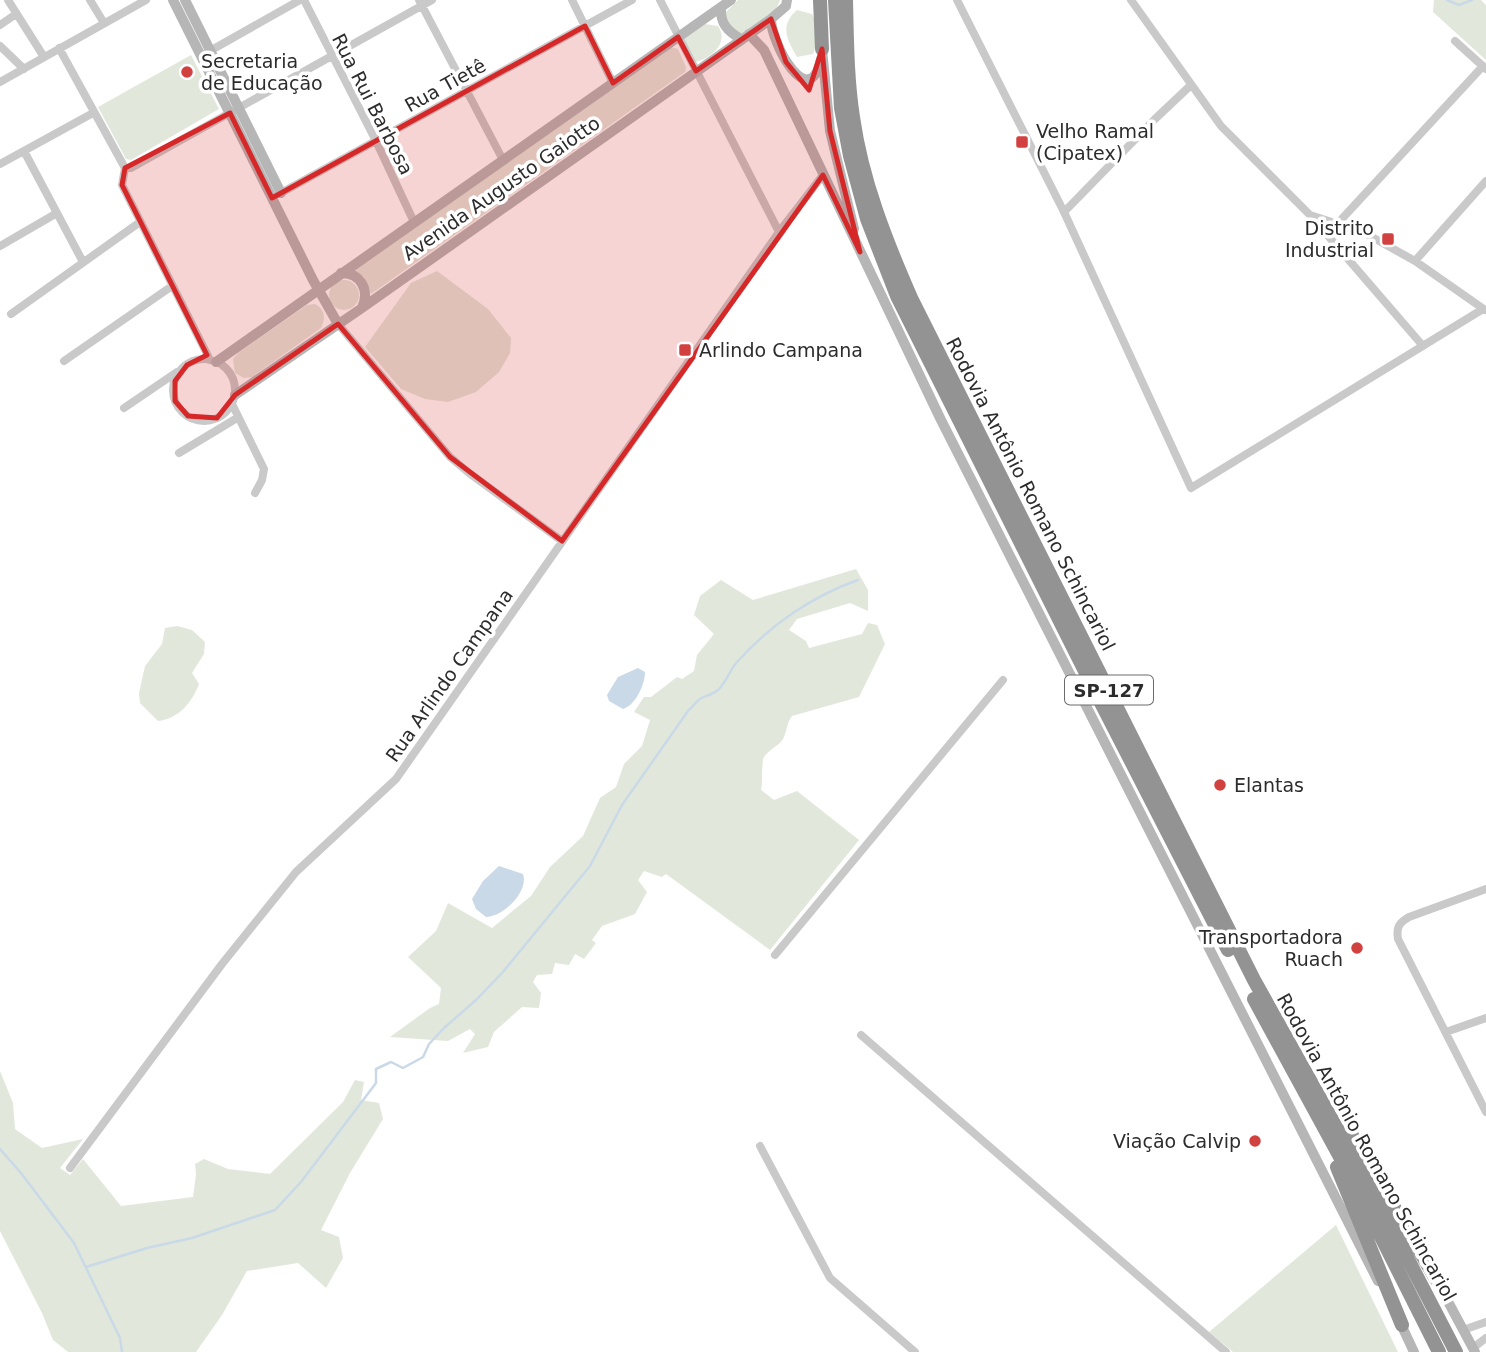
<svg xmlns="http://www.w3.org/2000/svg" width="1486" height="1352" font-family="'DejaVu Sans',sans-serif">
<rect width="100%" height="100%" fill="#fff"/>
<path fill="#e1e8db" d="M 738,0 L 780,0 C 778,11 756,30 745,33 C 739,34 738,33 733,31 L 725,13 Z
M 1434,0 L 1481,0 L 1486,5 L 1486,60 L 1433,12 Z
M 797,10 L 812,14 C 817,23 818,44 813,54 L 797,57 C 787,39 779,26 797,10 Z
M 705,24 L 718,26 C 730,43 710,59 695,62 L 683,41 L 684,37 Z
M 671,47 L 678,49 L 686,67 L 685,72 L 371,294 L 364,277 L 353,270 Z
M 191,55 L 219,109 L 131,160 L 126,159 L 98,107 Z
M 437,271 L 488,309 L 511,338 L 510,353 L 499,372 L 476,392 L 448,402 L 425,399 L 401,389 L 365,347 L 411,283 Z
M329 295a15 15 0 1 1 30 0a15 15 0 1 1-30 0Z
M 315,304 C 325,309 326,318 321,328 L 252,377 L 244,378 L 235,373 L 233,359 L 238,353 L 307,305 Z
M 856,569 L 868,590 L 868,611 L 850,603 L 797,619 L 789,630 L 806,641 L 809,648 L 862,634 L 868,623 L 877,625 L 885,644 L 859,697 L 792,716 C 787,723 787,729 784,737 C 781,745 769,749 764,757 C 761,763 763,781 761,790 L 774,800 L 797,791 L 859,840 L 770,950 L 666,874 L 662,877 L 644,871 L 638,880 L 647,892 L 635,914 L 602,926 L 592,940 L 596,943 L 584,959 L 575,954 L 569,965 L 555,963 L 552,974 L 537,975 L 533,982 L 541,993 L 539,1008 L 522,1007 L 494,1032 L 488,1047 L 463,1053 L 475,1034 L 470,1029 L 448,1041 L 390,1037 L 430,1008 L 439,1004 L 441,988 L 408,957 L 436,931 L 448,903 L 492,928 L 531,896 L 550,867 L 583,836 L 600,798 L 616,787 L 624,764 L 642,746 L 650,720 L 634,712 L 644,697 L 651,697 L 677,677 L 682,679 L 694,671 L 697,655 L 714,634 L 694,615 L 700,596 L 721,580 L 753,600 Z
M 177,626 L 192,630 L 205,642 L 204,654 L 192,673 L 199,684 C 192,703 178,719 158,721 L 140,703 L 139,693 L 145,666 L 162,644 L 165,628 Z
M 0,1071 L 13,1103 L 15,1129 L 42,1148 L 83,1139 L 60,1168 L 70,1175 L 83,1159 L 121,1206 L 193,1197 L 196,1174 L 195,1164 L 204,1159 L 228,1169 L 270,1174 L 343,1102 L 355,1080 L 364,1082 L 361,1100 L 379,1103 L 383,1119 L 350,1173 L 321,1230 L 339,1237 L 343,1258 L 326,1288 L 298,1263 L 247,1271 L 222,1315 L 196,1352 L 68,1352 L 53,1340 L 42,1313 L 0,1231 Z
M 1336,1225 L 1398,1352 L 1233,1352 L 1209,1332 Z"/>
<path fill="#c9d9e7" d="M 638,668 L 645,672 C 645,684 636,705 623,709 L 609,701 L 607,695 L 618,677 Z
M 499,866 L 523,874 C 529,892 503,917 486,917 L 476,909 L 472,899 L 483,881 Z"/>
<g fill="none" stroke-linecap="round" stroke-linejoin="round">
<path stroke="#c9d9e7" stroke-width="2.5" d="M 1447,0 L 1459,5 L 1472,0
M 0,1149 L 21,1173 L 74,1243 L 120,1338 L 122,1352
M 86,1267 L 147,1248 L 192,1238 L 275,1210 L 301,1182 L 376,1083 L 376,1069 L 391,1062 L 403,1068 L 423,1057 L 429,1044 L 444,1028 L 476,1000 L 502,973 L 590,866 L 622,805 L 688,711 C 692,707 696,702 700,699 C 706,695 713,695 719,689 C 726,682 730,670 737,662 C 769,626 812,596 858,580"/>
<path stroke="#c9c9c9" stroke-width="8" d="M 8,0 L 44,57
M 90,0 L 104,23
M 304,0 L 376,141 L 414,222
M 419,0 L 503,160
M 572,0 L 613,83
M 660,0 L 779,232
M 957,0 L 1064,212 L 1191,488 L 1483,309
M 1131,0 L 1221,126 L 1310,215 L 1423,346
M 0,25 L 16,14
M 1455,41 L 1486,69
M 0,46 L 24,69
M 59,48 L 125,168
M 208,52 L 300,0
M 0,82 L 146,0
M 24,151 L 83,262
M 0,164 L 93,113
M 125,168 L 131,168 L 432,0
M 125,168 L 122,185 L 210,360
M 279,194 L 632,0
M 1064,212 L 1155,119 L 1191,85
M 1310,215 L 1363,232 L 1415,261 L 1485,310
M 1327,235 L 1483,66
M 0,246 L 57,213
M 1415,261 L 1486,181
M 11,314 L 140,222
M 338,324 L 450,457 L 469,473 L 562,541
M173 390a31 31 0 1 1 62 0a31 31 0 1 1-62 0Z
M 64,361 L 172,286
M 232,404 L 264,469 L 262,480 L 255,493
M 124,408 L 177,372
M 179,453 L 237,418
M 1486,889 L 1409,917 C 1399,923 1396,927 1398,939 L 1486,1112
M 775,955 L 1003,680
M 1446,1032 L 1486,1018
M 861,1035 L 1226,1352
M 760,1146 L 830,1278 L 915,1352
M 70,1168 L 222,964 L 296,872 L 396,779 L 779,232 L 823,175
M 1463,1330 L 1486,1322
M 1473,1348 L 1486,1338"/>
<path stroke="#b6b6b6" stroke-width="10" d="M 173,0 L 313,280 L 338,324
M 185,0 L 281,193
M 721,7 C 720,23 727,31 741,39
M 771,19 C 771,43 809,114 821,59
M 749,34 L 764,50 L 941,420 L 1378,1281
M 822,49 L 830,131 L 854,229
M 341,273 C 361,273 370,290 362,308
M 216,362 L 731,0
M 235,395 L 362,308 L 771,19 L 786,6 L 787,0
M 1436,1279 L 1475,1352
M 1399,1320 L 1414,1352"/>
<path stroke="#939393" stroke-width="14" d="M 820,0 L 822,49
M 835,0 L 841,108 L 850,156 L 867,219 L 897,296 L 1095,691 L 1228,950
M 846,0 C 847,39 847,78 853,117 C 862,181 886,241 912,300 L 1254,980 L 1382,1209 L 1456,1352
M 1254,999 L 1352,1179 L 1439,1352
M 1350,1132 L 1436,1279
M 1337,1167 L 1402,1325"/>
</g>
<path fill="#d62828" fill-opacity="0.2" stroke="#d62828" stroke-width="5" stroke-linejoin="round" d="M 771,19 L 786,62 L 809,90 L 822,49 L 830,131 L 860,252 L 823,175 L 562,541 L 450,457 L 338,324 L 235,395 L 217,418 L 188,416 L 175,401 L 175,381 L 187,365 L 207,355 L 122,185 L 125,168 L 230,113 L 272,198 L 585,26 L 613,83 L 678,37 L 696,71 Z"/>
<g fill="#d14140" stroke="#fff" stroke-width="2.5">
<circle cx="187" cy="72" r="7"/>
<rect x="1015" y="135" width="14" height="14" rx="3.5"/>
<rect x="1381" y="232" width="14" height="14" rx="3.5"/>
<rect x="678" y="343" width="14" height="14" rx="3.5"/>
<circle cx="1220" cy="785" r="7"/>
<circle cx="1357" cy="948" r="7"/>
<circle cx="1255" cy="1141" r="7"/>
</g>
<g text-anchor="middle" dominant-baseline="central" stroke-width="7" stroke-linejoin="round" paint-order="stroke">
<rect fill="#fff" stroke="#6b6b6b" stroke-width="2" x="1065" y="675.5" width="88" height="29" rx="5"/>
<g font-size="18" font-weight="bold" fill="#2c2c2c">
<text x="1109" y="690">SP-127</text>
</g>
<g font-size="19" fill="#2c2c2c" stroke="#fff" text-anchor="start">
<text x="201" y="61">Secretaria<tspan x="201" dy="22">de Educação</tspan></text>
<text x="1036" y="131">Velho Ramal<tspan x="1036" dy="22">(Cipatex)</tspan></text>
<text x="1374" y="228" text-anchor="end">Distrito<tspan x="1374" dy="22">Industrial</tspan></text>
<text x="699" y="350">Arlindo Campana</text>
<text x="1234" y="785">Elantas</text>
<text x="1343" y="937" text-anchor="end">Transportadora<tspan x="1343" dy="22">Ruach</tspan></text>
<text x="1241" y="1141" text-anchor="end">Viação Calvip</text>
</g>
<g font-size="19" fill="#2c2c2c" stroke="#fff">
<text transform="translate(445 85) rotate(-29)">Rua Tietê</text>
<text transform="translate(373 104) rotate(63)">Rua Rui Barbosa</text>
<text transform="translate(501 188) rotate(-35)">Avenida Augusto Gaiotto</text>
<text transform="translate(1031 494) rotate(63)">Rodovia Antônio Romano Schincariol</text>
<text transform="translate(449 675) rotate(-55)">Rua Arlindo Campana</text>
<text transform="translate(1367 1147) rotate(61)">Rodovia Antônio Romano Schincariol</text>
</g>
</g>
</svg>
